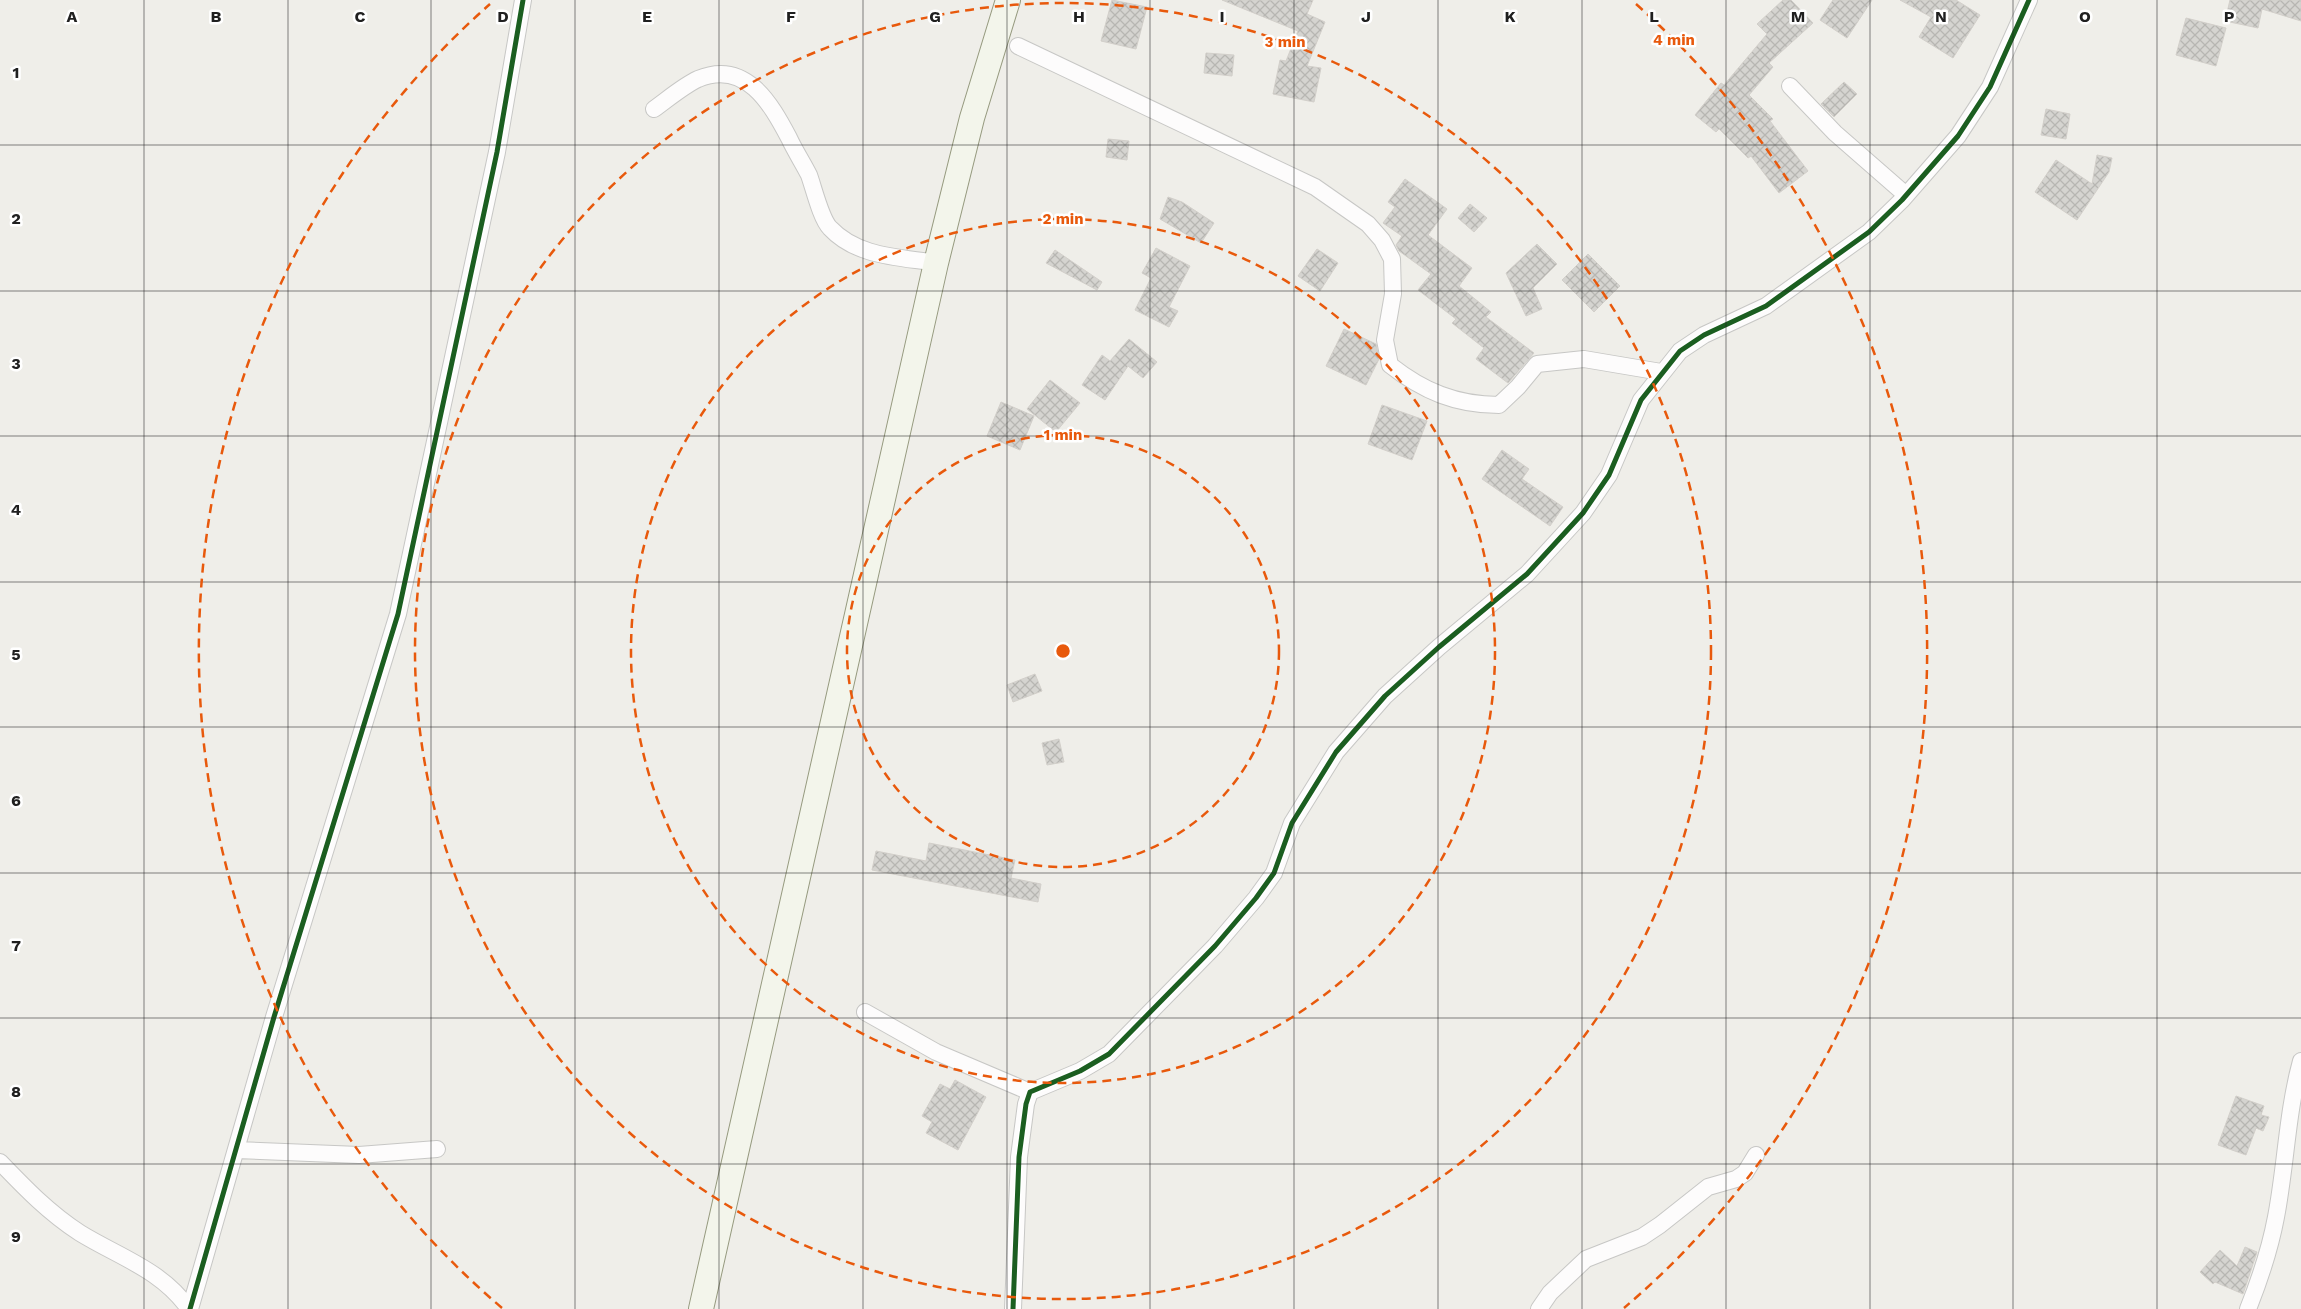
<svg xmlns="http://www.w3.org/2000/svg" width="2301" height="1309" font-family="'Work Sans',sans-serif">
<defs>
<pattern id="building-cross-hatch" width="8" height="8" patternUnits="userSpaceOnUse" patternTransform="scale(1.25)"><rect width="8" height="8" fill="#d5d4d0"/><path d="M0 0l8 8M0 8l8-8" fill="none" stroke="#b7b6b2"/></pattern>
</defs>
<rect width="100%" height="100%" fill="#efeee9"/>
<path fill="url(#building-cross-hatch)" stroke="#d2cfca" d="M 1112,0 L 1147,7 L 1136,49 L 1101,41 Z
M 1222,0 L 1313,0 L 1307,14 L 1325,22 L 1307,66 L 1321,68 L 1314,102 L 1273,94 L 1280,60 L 1286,61 L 1298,31 Z
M 1783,0 L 1791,0 L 1813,23 L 1769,63 L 1773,67 L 1749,95 L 1773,119 L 1770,121 L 1808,171 L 1779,193 L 1751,156 L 1748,158 L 1719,129 L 1716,132 L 1695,115 L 1721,83 L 1724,85 L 1767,34 L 1757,24 Z
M 1833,0 L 1872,0 L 1847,38 L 1820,20 Z
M 1900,0 L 1956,0 L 1980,15 L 1953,58 L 1919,37 L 1931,17 Z
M 2230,0 L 2301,0 L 2301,21 L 2262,9 L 2258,28 L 2225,21 Z
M 2186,18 L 2226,28 L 2216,66 L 2176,55 Z
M 1206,53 L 1234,55 L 1232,76 L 1204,73 Z
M 1844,82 L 1857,94 L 1834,117 L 1821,104 Z
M 2046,109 L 2070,114 L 2066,139 L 2041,135 Z
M 1108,139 L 1129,141 L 1127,160 L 1106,157 Z
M 2097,155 L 2112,158 L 2109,172 L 2077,220 L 2035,192 L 2056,160 L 2092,184 Z
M 1405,179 L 1447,209 L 1428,235 L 1472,268 L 1459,286 L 1491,312 L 1486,317 L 1534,353 L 1508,383 L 1476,359 L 1484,348 L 1452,323 L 1456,319 L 1418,290 L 1431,274 L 1399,251 L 1396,245 L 1402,236 L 1383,223 L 1395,207 L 1388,202 Z
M 1168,197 L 1182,202 L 1214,223 L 1201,243 L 1160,219 Z
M 1470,204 L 1487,218 L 1474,232 L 1458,218 Z
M 1537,244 L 1557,264 L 1533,288 L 1542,309 L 1526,316 L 1506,273 Z
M 1156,248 L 1190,266 L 1169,307 L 1178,311 L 1169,327 L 1135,310 L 1151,278 L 1142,273 Z
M 1317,249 L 1338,263 L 1320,291 L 1298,276 Z
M 1055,250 L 1102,282 L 1097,290 L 1046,263 Z
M 1588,254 L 1620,286 L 1594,312 L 1562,280 Z
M 1344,329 L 1376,344 L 1379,359 L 1366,385 L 1326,366 Z
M 1129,339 L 1157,362 L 1143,378 L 1128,366 L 1105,400 L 1082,385 L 1102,355 L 1110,361 Z
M 1050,380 L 1080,403 L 1056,432 L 1027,409 Z
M 1001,402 L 1034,416 L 1020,450 L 987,436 Z
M 1382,405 L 1427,421 L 1412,460 L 1368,444 Z
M 1502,450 L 1529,469 L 1522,479 L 1563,507 L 1550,526 L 1482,479 Z
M 1035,674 L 1042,691 L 1013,702 L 1007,685 Z
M 1059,739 L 1064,762 L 1047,765 L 1042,743 Z
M 929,843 L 1015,860 L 1011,878 L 1041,884 L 1038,902 L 872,870 L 876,851 L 926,861 Z
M 955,1080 L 986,1097 L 958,1150 L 926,1133 L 932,1122 L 922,1116 L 940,1084 L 950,1089 Z
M 2236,1096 L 2264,1106 L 2261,1115 L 2269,1117 L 2263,1131 L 2256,1128 L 2246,1155 L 2218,1145 Z
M 2245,1247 L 2257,1252 L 2243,1294 L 2215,1282 L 2213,1284 L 2200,1272 L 2220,1250 L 2237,1266 Z"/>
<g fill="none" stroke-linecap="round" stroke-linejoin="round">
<g stroke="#c7c7c5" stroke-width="18">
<path id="minor" d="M 1018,46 L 1315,187 L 1368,224 L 1382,240 L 1392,259 L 1393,294 L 1385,340 L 1390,365 C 1423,391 1456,405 1499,405 L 1518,387 L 1537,364 L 1584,359 L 1661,372
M 1790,86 L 1835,133 L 1906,195
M 654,109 C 668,99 683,86 698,79 C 746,59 771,104 789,138 C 795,151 803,163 809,175 C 814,189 821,219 830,228 C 857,257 899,257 936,263
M 865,1012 L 936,1052 L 1030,1092
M 236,1150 L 359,1155 L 437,1149
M 0,1162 C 25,1188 49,1213 80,1233 C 119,1257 162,1270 189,1309
M 190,1309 L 274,1017 L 398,614 L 497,152 L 523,0
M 1013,1309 L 1019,1157 L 1026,1104 L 1030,1092 L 1080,1071 L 1109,1054 L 1215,946 L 1256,898 L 1274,873 L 1292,823 L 1336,752 L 1385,696 L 1439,647 L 1527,574 L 1583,513 L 1609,475 L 1641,400 L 1680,351 L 1704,335 L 1766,306 L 1869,232 L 1902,200 L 1958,136 L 1990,87 L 2029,0
M 1539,1309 L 1550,1293 L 1586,1259 L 1642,1237 L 1660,1225 L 1708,1187 L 1736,1179 L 1745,1173 L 1756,1155
M 2248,1309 C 2260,1279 2270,1249 2276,1217 C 2286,1165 2287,1112 2301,1061"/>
</g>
<g stroke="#969a7f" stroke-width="26">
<path id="secondary" d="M 701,1309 L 936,263 L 972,118 L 1008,0"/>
</g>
<use href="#minor" stroke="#fdfcfc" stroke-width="16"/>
<use href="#secondary" stroke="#f3f5eb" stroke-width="24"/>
<g stroke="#fff" stroke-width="8">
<path id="cycleway" d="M 190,1309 L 274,1017 L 398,614 L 497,152 L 523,0
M 1013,1309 L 1019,1157 L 1026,1104 L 1030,1092 L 1080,1071 L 1109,1054 L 1215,946 L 1256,898 L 1274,873 L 1292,823 L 1336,752 L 1385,696 L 1439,647 L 1527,574 L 1583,513 L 1609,475 L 1641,400 L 1680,351 L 1704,335 L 1766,306 L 1869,232 L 1902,200 L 1958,136 L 1990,87 L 2029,0"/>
</g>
<use href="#cycleway" stroke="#1b5e20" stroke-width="5"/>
</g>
<path fill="none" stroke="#202020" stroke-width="1" stroke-opacity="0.55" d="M 144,0 L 144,1309M 288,0 L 288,1309M 431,0 L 431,1309M 575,0 L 575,1309M 719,0 L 719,1309M 863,0 L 863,1309M 1007,0 L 1007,1309M 1150,0 L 1150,1309M 1294,0 L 1294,1309M 1438,0 L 1438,1309M 1582,0 L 1582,1309M 1726,0 L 1726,1309M 1870,0 L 1870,1309M 2013,0 L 2013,1309M 2157,0 L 2157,1309M 0,145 L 2301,145M 0,291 L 2301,291M 0,436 L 2301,436M 0,582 L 2301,582M 0,727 L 2301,727M 0,873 L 2301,873M 0,1018 L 2301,1018M 0,1164 L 2301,1164"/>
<g fill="none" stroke="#e8590c" stroke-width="2.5" stroke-dasharray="9 6">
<circle cx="1063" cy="651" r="216"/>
<circle cx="1063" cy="651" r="432"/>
<circle cx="1063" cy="651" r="648"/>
<path d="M502 1308A864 864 0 0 1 490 4M1636 4A864 864 0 0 1 1624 1308"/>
</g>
<g font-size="16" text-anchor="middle" font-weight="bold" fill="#202020" stroke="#fff" stroke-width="5" stroke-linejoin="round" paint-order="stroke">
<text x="72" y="22">A</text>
<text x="216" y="22">B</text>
<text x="360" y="22">C</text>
<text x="503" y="22">D</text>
<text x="647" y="22">E</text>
<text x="791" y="22">F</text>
<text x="935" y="22">G</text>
<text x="1079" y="22">H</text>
<text x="1222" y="22">I</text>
<text x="1366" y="22">J</text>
<text x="1510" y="22">K</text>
<text x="1654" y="22">L</text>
<text x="1798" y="22">M</text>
<text x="1941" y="22">N</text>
<text x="2085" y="22">O</text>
<text x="2229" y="22">P</text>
<text x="16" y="78">1</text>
<text x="16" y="224">2</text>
<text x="16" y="369">3</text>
<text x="16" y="515">4</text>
<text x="16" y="660">5</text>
<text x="16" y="806">6</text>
<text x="16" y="951">7</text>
<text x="16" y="1097">8</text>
<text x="16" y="1242">9</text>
</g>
<circle cx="1063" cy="651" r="8" fill="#e8590c" stroke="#fff" stroke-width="2.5"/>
<g font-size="15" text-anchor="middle" font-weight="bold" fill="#e8590c" stroke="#fff" stroke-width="5" stroke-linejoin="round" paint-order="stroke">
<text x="1674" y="45">4 min</text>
<text x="1285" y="47">3 min</text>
<text x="1063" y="224">2 min</text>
<text x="1063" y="440">1 min</text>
</g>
</svg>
